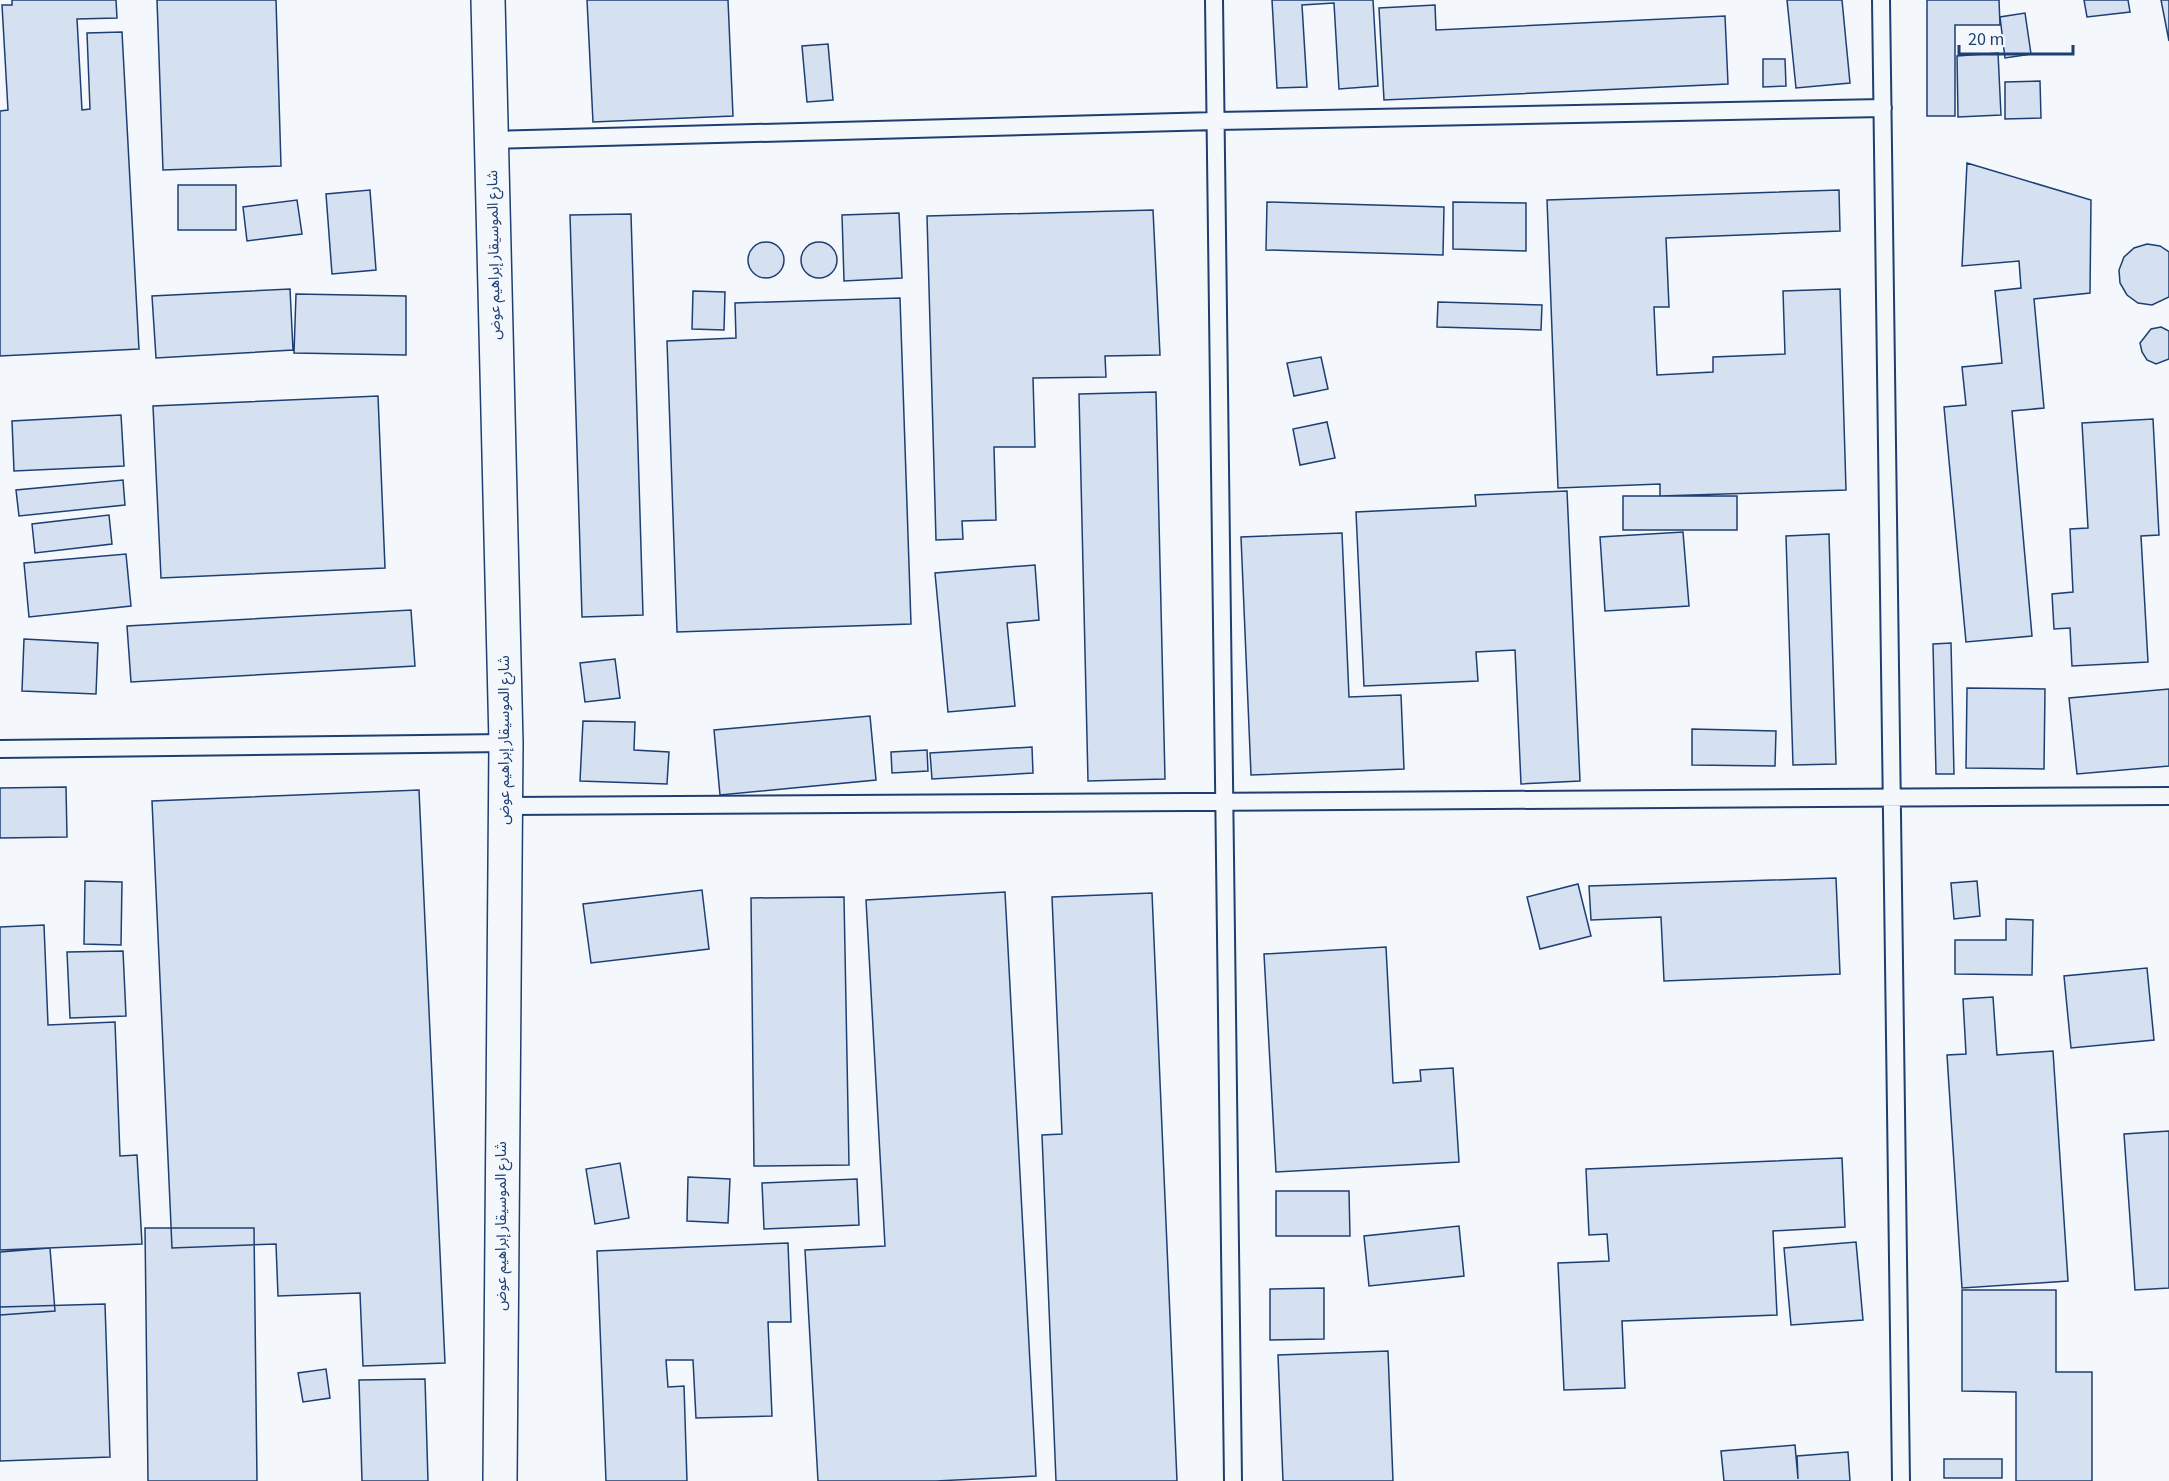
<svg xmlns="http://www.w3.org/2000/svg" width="2169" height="1481" font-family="'Source Sans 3','Noto Sans Arabic',sans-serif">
<rect width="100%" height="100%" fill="#f4f7fb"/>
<path fill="#d5e0f0" stroke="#1d3f73" stroke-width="1.5" d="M 12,0 L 116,0 L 117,18 L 77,19 L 82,110 L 90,109 L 87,33 L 122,32 L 139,349 L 0,356 L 0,111 L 8,110 L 2,5 L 12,5 Z
M 157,0 L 276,0 L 281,166 L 163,170 Z
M 587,0 L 728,0 L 733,116 L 593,122 Z
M 1272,0 L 1373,0 L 1378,86 L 1339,89 L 1334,3 L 1302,5 L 1307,87 L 1277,88 Z
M 1787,0 L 1842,0 L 1850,83 L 1796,88 Z
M 1927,0 L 1999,0 L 2000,25 L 1955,25 L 1955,116 L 1927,116 Z
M 2084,0 L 2128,0 L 2130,12 L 2087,17 Z
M 2161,0 L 2169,0 L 2169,41 Z
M 1435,5 L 1436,30 L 1725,16 L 1728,84 L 1384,100 L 1379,8 Z
M 2025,13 L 2031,54 L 2005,58 L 2000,17 Z
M 828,44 L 833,100 L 807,102 L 802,46 Z
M 1998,53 L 2001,115 L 1958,117 L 1957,56 Z
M 1763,59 L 1785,59 L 1786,86 L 1763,87 Z
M 2040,81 L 2041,118 L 2005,119 L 2005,82 Z
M 1967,163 L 2091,200 L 2090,293 L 2034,299 L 2044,408 L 2012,411 L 2032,636 L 1966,642 L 1944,407 L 1966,405 L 1962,367 L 2002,363 L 1995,291 L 2021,288 L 2019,261 L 1962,266 Z
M 178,185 L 236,185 L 236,230 L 178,230 Z
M 370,190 L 376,270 L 332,274 L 326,194 Z
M 1839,190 L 1840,231 L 1666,238 L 1669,307 L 1654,307 L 1657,375 L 1713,372 L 1713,357 L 1785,354 L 1783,291 L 1840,289 L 1846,490 L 1660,496 L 1660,484 L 1558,488 L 1547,200 Z
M 297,200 L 302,234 L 247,241 L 243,207 Z
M 1267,202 L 1444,207 L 1443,255 L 1266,250 Z
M 1453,202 L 1526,203 L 1526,251 L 1453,249 Z
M 1153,210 L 1160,355 L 1105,356 L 1106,377 L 1033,378 L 1035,447 L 994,447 L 996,520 L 962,521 L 963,539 L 936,540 L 927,216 Z
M 899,213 L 902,278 L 844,281 L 842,215 Z
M 631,214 L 643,615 L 582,617 L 570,215 Z
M801 260a18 18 0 1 1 36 0a18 18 0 1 1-36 0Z
M748 260a18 18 0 1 1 36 0a18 18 0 1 1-36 0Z
M 2147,244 L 2160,246 L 2169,252 L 2169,297 L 2152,305 L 2138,303 L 2127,295 L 2120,283 L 2119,270 L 2124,257 L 2134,248 Z
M 290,289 L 293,350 L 156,358 L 152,296 Z
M 693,291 L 725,292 L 724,330 L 692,329 Z
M 296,294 L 406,296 L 406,355 L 294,353 Z
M 900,298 L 911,624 L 677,632 L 667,341 L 736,338 L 735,303 Z
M 1438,302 L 1542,305 L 1541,330 L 1437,327 Z
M 2161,327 L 2169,331 L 2169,359 L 2156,364 L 2147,360 L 2142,352 L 2140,343 L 2151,329 Z
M 1321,357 L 1328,389 L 1294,396 L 1287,363 Z
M 1156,392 L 1165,779 L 1088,781 L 1079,394 Z
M 378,396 L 385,568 L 161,578 L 153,406 Z
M 121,415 L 124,466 L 14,471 L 12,421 Z
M 2153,419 L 2159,535 L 2141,536 L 2148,662 L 2072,666 L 2070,628 L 2054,629 L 2052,594 L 2073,592 L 2070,529 L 2088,528 L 2082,423 Z
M 1327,422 L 1335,458 L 1300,465 L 1293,429 Z
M 123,480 L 125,505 L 19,516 L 16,490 Z
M 1567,491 L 1580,781 L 1521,784 L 1515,650 L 1476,652 L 1478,681 L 1364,686 L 1356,512 L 1476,506 L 1475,495 Z
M 1623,496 L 1737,496 L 1737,530 L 1623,530 Z
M 109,515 L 112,544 L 35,553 L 32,524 Z
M 1683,532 L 1689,606 L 1605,611 L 1600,537 Z
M 1342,533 L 1349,697 L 1401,695 L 1404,769 L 1251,775 L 1241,537 Z
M 1829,534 L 1836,764 L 1793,765 L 1786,536 Z
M 126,554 L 131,606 L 29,617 L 24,563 Z
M 1035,565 L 1039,620 L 1007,623 L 1015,706 L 948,712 L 935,573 Z
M 411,610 L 415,666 L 131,682 L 127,626 Z
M 24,639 L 98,643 L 96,694 L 22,691 Z
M 1951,643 L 1954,774 L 1936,774 L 1933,644 Z
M 615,659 L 620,698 L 585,702 L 580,663 Z
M 1967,688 L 2045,689 L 2044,769 L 1966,768 Z
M 2169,689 L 2169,766 L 2077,774 L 2069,698 Z
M 870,716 L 876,780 L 720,795 L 714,730 Z
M 583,721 L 635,722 L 634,750 L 669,752 L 667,784 L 580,781 Z
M 1692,729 L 1776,731 L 1775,766 L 1692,765 Z
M 1032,747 L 1033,773 L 932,779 L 930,753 Z
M 927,750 L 928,771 L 892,773 L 891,752 Z
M 66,787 L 67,837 L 0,838 L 0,788 Z
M 419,790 L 445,1363 L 363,1366 L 360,1293 L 278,1296 L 276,1244 L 172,1248 L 152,801 Z
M 1836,878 L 1840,974 L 1664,981 L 1661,917 L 1591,920 L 1589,886 Z
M 85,881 L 122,882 L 121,945 L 84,944 Z
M 1977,881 L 1980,916 L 1954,919 L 1951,883 Z
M 1578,884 L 1591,936 L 1540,949 L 1527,897 Z
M 702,890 L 709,949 L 591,963 L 583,904 Z
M 1005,892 L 1036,1476 L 936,1481 L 818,1481 L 805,1250 L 885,1246 L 866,900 Z
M 1152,893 L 1177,1481 L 1056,1481 L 1042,1135 L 1062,1134 L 1052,897 Z
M 844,897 L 849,1165 L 754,1166 L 751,898 Z
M 2006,919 L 2033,920 L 2032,975 L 1955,974 L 1955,940 L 2006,940 Z
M 44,925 L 48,1025 L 115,1022 L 120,1156 L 137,1155 L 142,1244 L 0,1250 L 0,927 Z
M 1386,947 L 1393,1083 L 1421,1081 L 1420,1070 L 1453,1068 L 1459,1162 L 1276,1172 L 1264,954 Z
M 123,951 L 126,1016 L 70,1018 L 67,952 Z
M 2147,968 L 2154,1040 L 2071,1048 L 2064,976 Z
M 1993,997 L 1997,1055 L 2053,1051 L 2068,1281 L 1962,1288 L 1947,1055 L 1966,1054 L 1963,999 Z
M 2169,1131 L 2169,1288 L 2135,1290 L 2124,1134 Z
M 1842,1158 L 1845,1227 L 1773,1231 L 1777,1315 L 1622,1321 L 1625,1388 L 1564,1390 L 1558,1263 L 1609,1261 L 1607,1234 L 1589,1235 L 1586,1169 Z
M 620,1163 L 629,1218 L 595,1224 L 586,1169 Z
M 688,1177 L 730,1179 L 728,1223 L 687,1221 Z
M 857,1179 L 859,1225 L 764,1229 L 762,1183 Z
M 1276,1191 L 1349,1191 L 1350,1236 L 1276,1236 Z
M 1459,1226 L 1464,1276 L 1369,1286 L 1364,1236 Z
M 145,1228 L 254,1228 L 257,1481 L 148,1481 Z
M 1856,1242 L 1863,1320 L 1791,1325 L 1784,1248 Z
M 788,1243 L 791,1322 L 768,1322 L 772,1416 L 696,1418 L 693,1360 L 666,1360 L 668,1387 L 684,1386 L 687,1481 L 606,1481 L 597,1251 Z
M 50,1248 L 55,1311 L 0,1315 L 0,1252 Z
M 1324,1288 L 1324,1339 L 1270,1340 L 1270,1289 Z
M 1962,1290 L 2056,1290 L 2056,1372 L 2092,1372 L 2092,1481 L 2016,1481 L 2016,1392 L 1962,1391 Z
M 105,1304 L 110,1457 L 0,1461 L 0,1307 Z
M 1388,1351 L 1393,1481 L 1283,1481 L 1278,1355 Z
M 326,1369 L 330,1398 L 303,1402 L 298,1373 Z
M 425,1379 L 428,1481 L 362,1481 L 359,1380 Z
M 1795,1445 L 1798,1479 L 1797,1456 L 1848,1452 L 1850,1481 L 1724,1481 L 1721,1451 Z
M 1944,1459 L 2002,1459 L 2002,1478 L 1944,1478 Z"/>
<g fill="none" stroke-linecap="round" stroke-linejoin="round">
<g stroke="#1d3f73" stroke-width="20">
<path id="service" d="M 1214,0 L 1233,1481
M 1881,0 L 1901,1481
M 491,140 L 1216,121 L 1883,108
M 0,749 L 506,743
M 505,806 L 2169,796"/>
</g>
<g stroke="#1d3f73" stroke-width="36">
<path id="tertiary" d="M 488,0 L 506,743 L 500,1481"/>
</g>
<use href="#service" stroke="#f4f7fb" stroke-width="16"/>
<use href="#tertiary" stroke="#f4f7fb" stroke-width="33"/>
</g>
<g text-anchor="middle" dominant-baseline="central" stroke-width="4.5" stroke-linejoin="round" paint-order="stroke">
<g font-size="15" fill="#1d3f73" stroke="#f4f7fb">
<text transform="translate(494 255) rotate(-91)">شارع الموسيقار إبراهيم عوض</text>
<text transform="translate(504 740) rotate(-90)">شارع الموسيقار إبراهيم عوض</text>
<text transform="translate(501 1226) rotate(-90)">شارع الموسيقار إبراهيم عوض</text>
</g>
</g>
<path d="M1959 45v9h114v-9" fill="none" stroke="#1d3f73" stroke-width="3"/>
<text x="1968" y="45" font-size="18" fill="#1d3f73" stroke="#f4f7fb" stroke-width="4.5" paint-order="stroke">20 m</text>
</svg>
